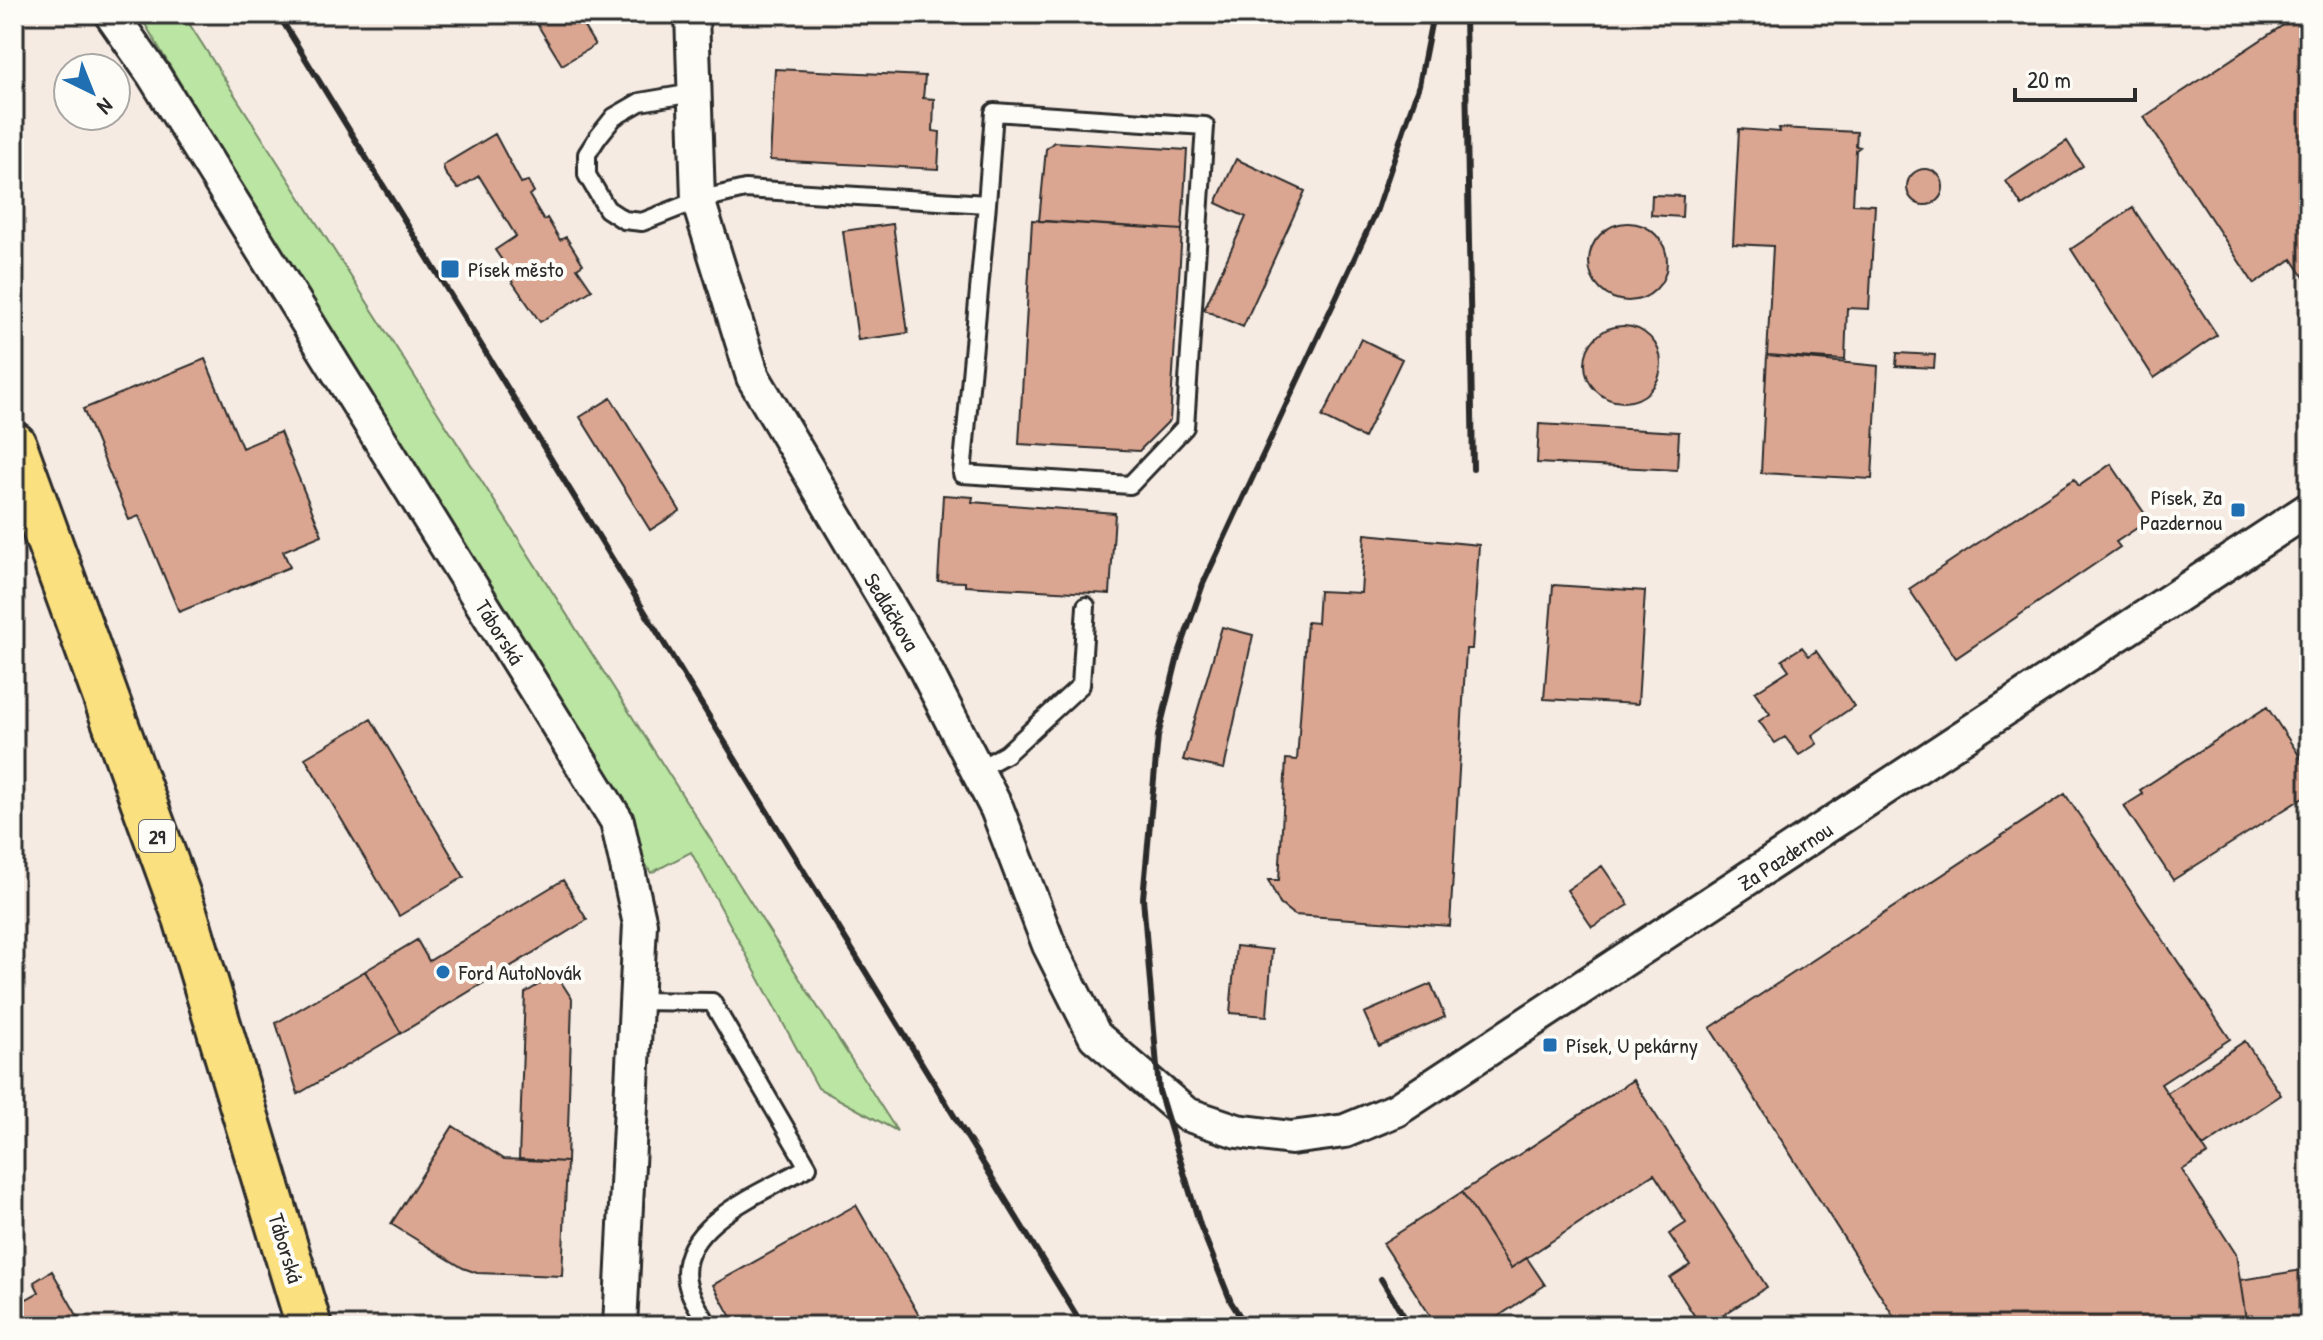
<svg xmlns="http://www.w3.org/2000/svg" width="2323" height="1340" font-family="'Patrick Hand',sans-serif">
<rect width="100%" height="100%" fill="#f6ebe3"/>
<filter id="ink" filterUnits="userSpaceOnUse"><feTurbulence type="fractalNoise" baseFrequency=".0125" numOctaves="2"/><feDisplacementMap in="SourceGraphic" scale="16" xChannelSelector="R" yChannelSelector="G"/><feConvolveMatrix kernelMatrix="1 2 1 2 8 2 1 2 1" color-interpolation-filters="sRGB"/></filter>
<g filter="url(#ink)">
<path fill="#bbe5a2" stroke="#738866" stroke-width="2" d="M 139,14 L 183,14 L 897,1131 L 818,1088 L 691,852 L 651,873 Z"/>
<path fill="#dba691" stroke="#2b2b2b" stroke-width="2" d="M 531,14 L 576,14 L 595,45 L 562,65 Z
M 1943,14 L 2017,14 L 2017,19 Z
M 2300,14 L 2309,14 L 2309,285 L 2292,259 L 2254,284 L 2144,117 Z
M 775,69 L 925,76 L 923,98 L 934,99 L 933,131 L 940,132 L 938,169 L 770,160 Z
M 1779,128 L 1857,132 L 1856,146 L 1860,147 L 1856,150 L 1853,204 L 1875,205 L 1869,309 L 1847,308 L 1845,360 L 1767,355 L 1773,246 L 1733,244 L 1739,129 L 1780,132 Z
M 495,134 L 521,183 L 528,181 L 534,192 L 529,195 L 544,220 L 547,218 L 560,240 L 566,237 L 583,264 L 577,268 L 592,290 L 540,322 L 507,274 L 510,272 L 495,250 L 516,236 L 479,176 L 458,189 L 445,173 L 443,165 Z
M 2067,141 L 2083,166 L 2022,206 L 2006,181 Z
M 1054,142 L 1187,150 L 1182,230 L 1039,221 L 1046,149 Z
M 1236,159 L 1305,191 L 1243,327 L 1204,310 L 1246,217 L 1216,203 Z
M1907 187a18 18 0 1 1 36 0a18 18 0 1 1-36 0Z
M 1652,195 L 1683,196 L 1682,217 L 1651,215 Z
M 2133,208 L 2217,335 L 2154,378 L 2071,249 Z
M 1032,220 L 1182,230 L 1170,420 L 1139,451 L 1019,444 Z
M1589 262a39 39 0 1 1 78 0a39 39 0 1 1-78 0Z
M 893,224 L 908,333 L 858,340 L 843,231 Z
M1585 364a38 38 0 1 1 76 0a38 38 0 1 1-76 0Z
M 1361,339 L 1402,359 L 1364,438 L 1322,417 Z
M 1897,353 L 1935,355 L 1934,368 L 1896,366 Z
M 1767,355 L 1878,366 L 1872,479 L 1761,473 Z
M 205,359 L 242,448 L 280,432 L 322,535 L 283,551 L 290,567 L 179,612 L 139,516 L 129,520 L 83,409 Z
M 611,398 L 680,511 L 650,530 L 580,417 Z
M 1539,424 L 1679,432 L 1677,470 L 1537,463 Z
M 2111,464 L 2149,520 L 2116,542 L 2120,547 L 1956,658 L 1909,589 L 2074,479 L 2079,486 Z
M 943,495 L 973,497 L 972,502 L 1115,513 L 1110,594 L 965,586 L 965,582 L 938,581 Z
M 1365,534 L 1479,545 L 1472,649 L 1466,649 L 1450,926 L 1294,915 L 1280,904 L 1268,880 L 1279,880 L 1286,759 L 1297,760 L 1307,622 L 1317,623 L 1319,591 L 1361,593 Z
M 1553,585 L 1645,591 L 1638,704 L 1544,699 Z
M 1222,627 L 1253,635 L 1224,769 L 1183,760 Z
M 1802,647 L 1809,656 L 1816,651 L 1854,706 L 1812,735 L 1817,744 L 1799,755 L 1785,737 L 1775,743 L 1759,721 L 1770,714 L 1755,692 L 1789,670 L 1782,660 Z
M 2267,707 L 2309,770 L 2309,794 L 2173,880 L 2124,806 L 2143,794 L 2140,790 Z
M 371,719 L 464,877 L 399,916 L 305,758 Z
M 2065,794 L 2230,1039 L 2161,1084 L 2208,1154 L 2182,1170 L 2236,1254 L 2247,1326 L 1900,1326 L 1710,1028 Z
M 1602,866 L 1629,905 L 1592,927 L 1567,890 Z
M 563,880 L 587,920 L 401,1033 L 365,971 L 417,940 L 429,961 Z
M 1236,946 L 1272,950 L 1267,1016 L 1230,1013 Z
M 365,971 L 401,1033 L 298,1094 L 276,1023 Z
M 556,974 L 572,999 L 567,1162 L 519,1159 L 525,993 Z
M 1431,984 L 1445,1017 L 1379,1046 L 1364,1013 Z
M 2245,1041 L 2281,1095 L 2203,1147 L 2167,1093 Z
M 1633,1080 L 1767,1287 L 1706,1326 L 1701,1326 L 1670,1278 L 1690,1265 L 1669,1234 L 1686,1223 L 1654,1174 L 1511,1268 L 1462,1192 Z
M 453,1126 L 504,1159 L 567,1162 L 562,1276 L 477,1273 L 463,1268 L 391,1224 Z
M 1462,1192 L 1511,1268 L 1527,1258 L 1545,1285 L 1484,1326 L 1437,1326 L 1383,1243 Z
M 856,1205 L 925,1326 L 736,1326 L 713,1285 Z
M 2309,1269 L 2309,1326 L 2247,1326 L 2240,1280 Z
M 52,1271 L 83,1326 L 14,1326 L 14,1306 L 39,1292 L 34,1282 Z"/>
<g fill="none" stroke-linecap="round" stroke-linejoin="round">
<g stroke="#2b2b2b" stroke-width="22">
<path id="lane" d="M 693,93 L 640,102 L 614,117 L 598,137 L 587,154 L 587,175 L 607,209 L 624,220 L 642,222 L 698,200 L 745,189 L 987,204 L 962,474 L 1130,485 L 1185,427 L 1205,126 L 994,112 L 987,204
M 977,770 L 1006,754 L 1081,685 L 1086,606
M 635,1001 L 712,1002 L 808,1167 C 766,1191 676,1224 687,1282 C 690,1298 701,1312 709,1326"/>
</g>
<g stroke="#2b2b2b" stroke-width="38">
<path id="street" d="M 111,14 L 153,74 L 617,821 L 640,924 L 620,1326
M 692,14 L 698,200 L 753,377 L 920,659 L 997,809 L 1049,945 L 1095,1036 L 1186,1114 L 1237,1131 L 1291,1138 L 1345,1131 L 1396,1110 L 2309,509"/>
</g>
<g stroke="#2b2b2b" stroke-width="50">
<path id="primary" d="M 14,445 L 186,918 L 309,1326"/>
</g>
<use href="#lane" stroke="#fdfcf7" stroke-width="16"/>
<use href="#street" stroke="#fdfcf7" stroke-width="32"/>
<use href="#primary" stroke="#fbe080" stroke-width="44"/>
<path stroke="#2b2b2b" stroke-width="6" d="M 278,14 L 1083,1326
M 1465,14 L 1473,469
M 1381,1279 L 1410,1326
M 1246,1326 L 1231,1302 L 1200,1225 L 1159,1091 L 1143,898 L 1158,736 L 1178,656 L 1203,584 L 1376,212 L 1419,85 L 1433,14"/>
</g>
</g>
<g fill="#1f6fb2" stroke="#fdfcf7" stroke-width="3">
<rect x="440" y="259" width="20" height="20" rx="4"/>
<rect x="2230" y="502" width="16" height="16" rx="4"/>
<circle cx="443" cy="972" r="8"/>
<rect x="1542" y="1037" width="16" height="16" rx="4"/>
</g>
<g text-anchor="middle" dominant-baseline="central" stroke-width="8" stroke-linejoin="round" paint-order="stroke">
<rect fill="#fdfcf7" stroke="#6a6a68" stroke-width="2" x="139" y="820" width="36" height="32" rx="6"/>
<g font-size="20" font-weight="bold" fill="#2b2b2b">
<text x="157" y="836">29</text>
</g>
<g font-size="22" fill="#2b2b2b" stroke="#fdfcf7" text-anchor="start">
<text x="468" y="269">Písek město</text>
<text x="2222" y="497" text-anchor="end">Písek, Za<tspan x="2222" dy="25">Pazdernou</tspan></text>
<text x="459" y="972">Ford AutoNovák</text>
<text x="1566" y="1045">Písek, U pekárny</text>
</g>
<g font-size="22" fill="#2b2b2b" stroke="#fdfcf7">
<text transform="translate(892 612) rotate(59)">Sedláčkova</text>
<text transform="translate(500 632) rotate(58)">Táborská</text>
<text transform="translate(1785 856) rotate(-33)">Za Pazdernou</text>
<text transform="translate(286 1248) rotate(73)">Táborská</text>
</g>
</g>
<rect width="2323" height="1340" fill="none" stroke="#fdfcf7" stroke-width="48"/>
<rect x="24" y="24" width="2275" height="1292" fill="none" stroke="#2b2b2b" stroke-width="3" filter="url(#ink)"/>
<g transform="translate(92 92) rotate(137)"><circle r="38" fill="#fdfcf7" stroke="#a9a8a5" stroke-width="2"/>
<path d="M0-6L14 30L0 20L-14 30Z" fill="#1f6fb2"/>
<text y="-12" font-size="22" font-weight="bold" text-anchor="middle" fill="#2b2b2b">N</text>
</g>
<path d="M2015 88v12h120v-12" fill="none" stroke="#2b2b2b" stroke-width="4"/>
<text x="2027" y="88" font-size="24" fill="#2b2b2b" stroke="#fdfcf7" stroke-width="6" paint-order="stroke">20 m</text>
</svg>
